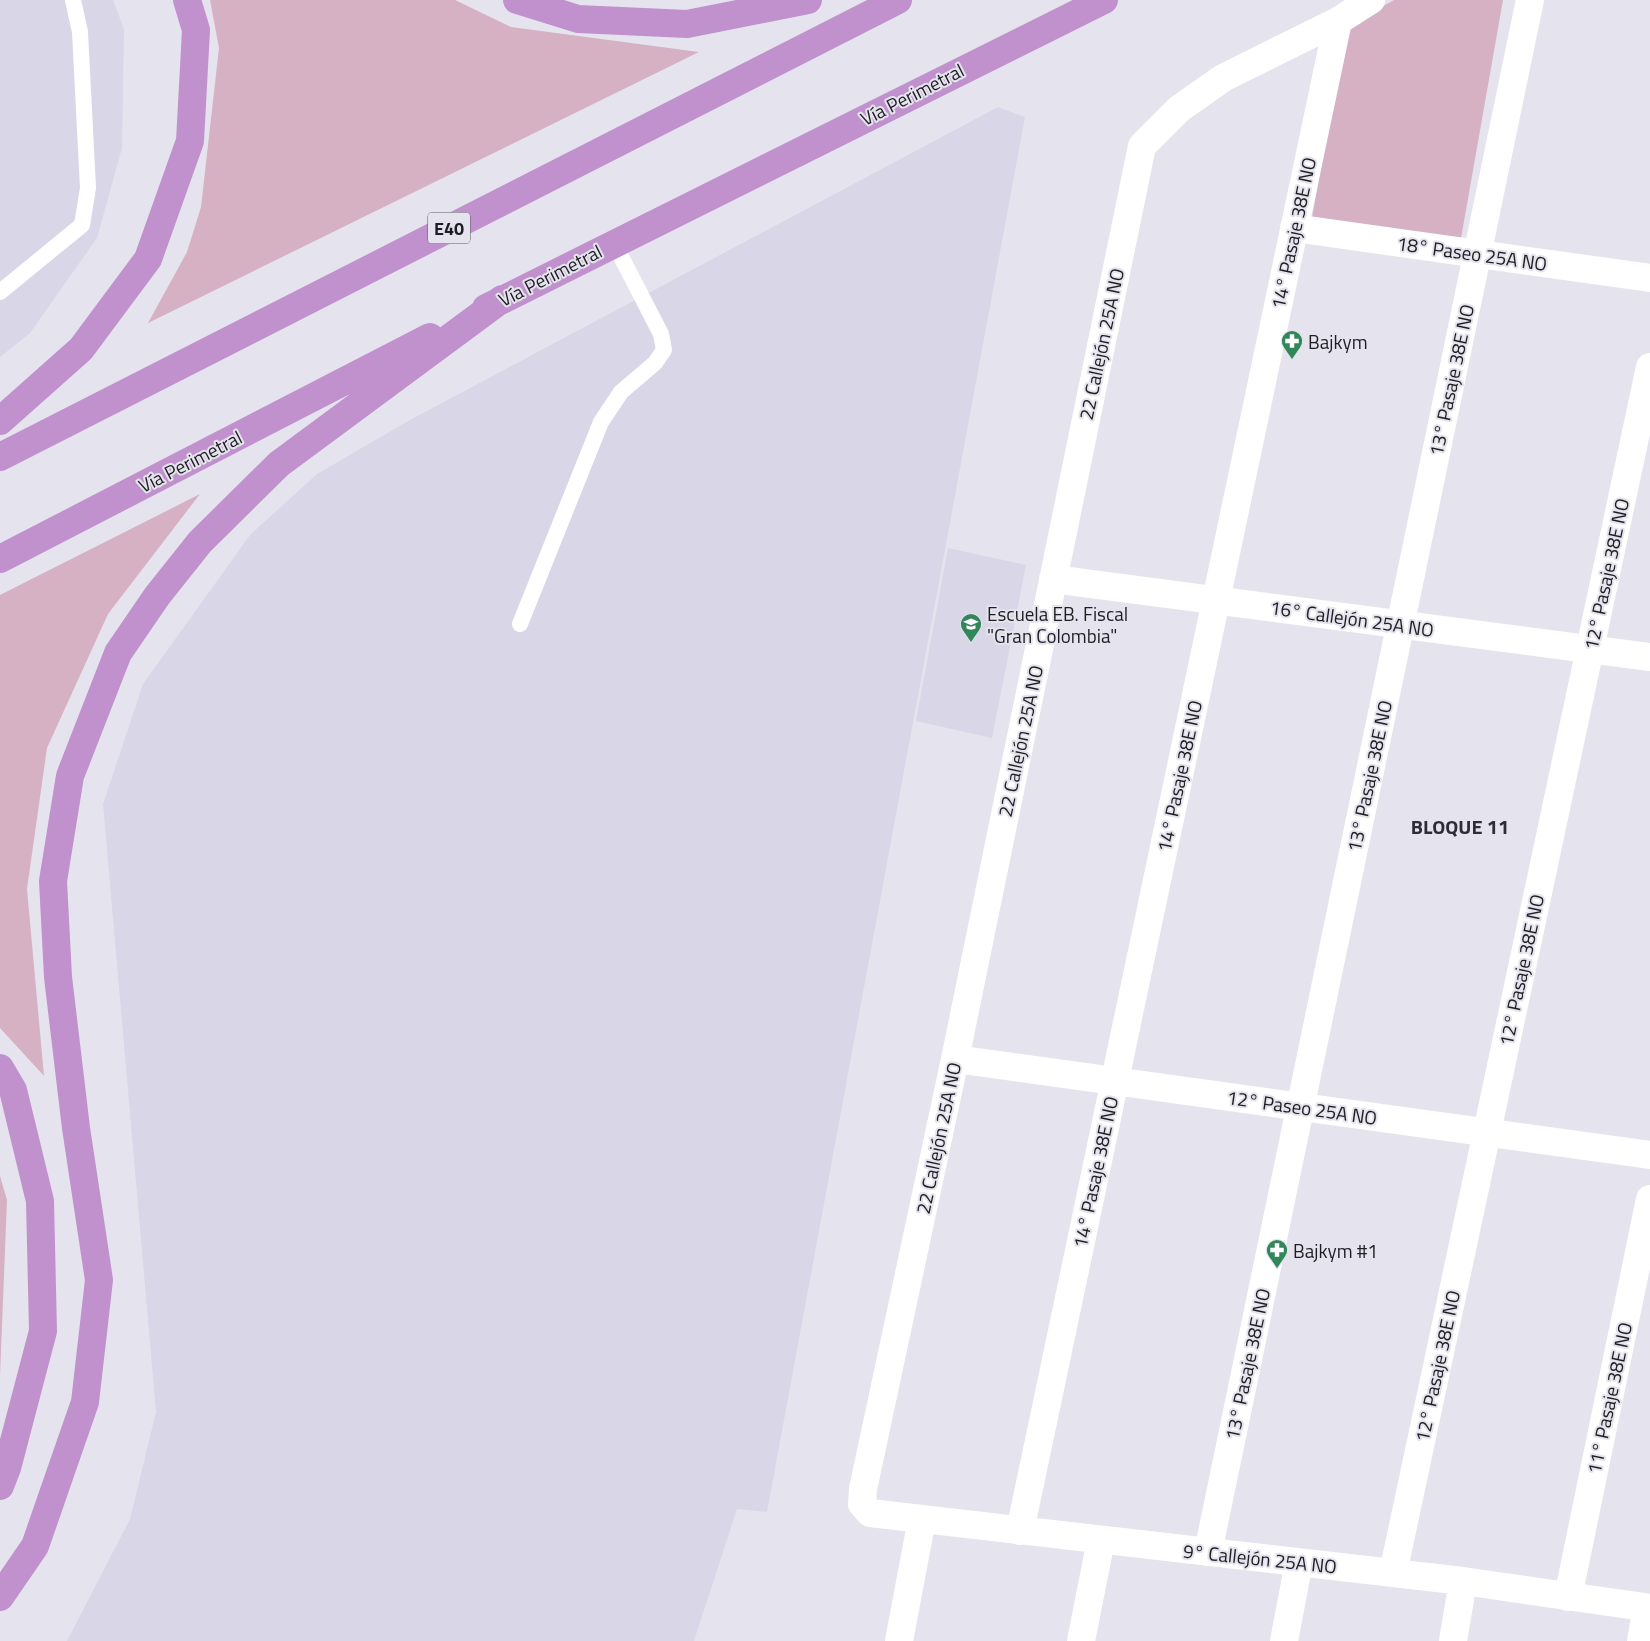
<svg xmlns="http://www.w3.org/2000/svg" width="1650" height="1641" font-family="'Titillium Web',sans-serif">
<rect width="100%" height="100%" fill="#e5e4ee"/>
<path fill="#d8d6e7" d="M 0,0 L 113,0 L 124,29 L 122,148 L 97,238 L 30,333 L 0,357 Z
M 998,107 L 1025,117 L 767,1512 L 737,1509 L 694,1641 L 67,1641 L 130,1519 L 156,1412 L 103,804 L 143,684 L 250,535 L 317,474 L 410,420 Z
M 948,548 L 1026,565 L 992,738 L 916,721 Z"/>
<path fill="#d6b1c4" d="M 210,0 L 455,0 L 511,27 L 699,52 L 148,323 L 187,252 L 201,207 L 219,48 Z
M 1394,0 L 1503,0 L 1460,244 L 1311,223 L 1347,26 Z
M 200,494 L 108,614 L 47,748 L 27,889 L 44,1076 L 0,1028 L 0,595 Z
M 0,1176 L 7,1200 L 0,1376 Z"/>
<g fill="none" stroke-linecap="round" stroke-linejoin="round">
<path stroke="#fff" stroke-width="16" d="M 0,292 L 82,225 L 88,188 L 80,32 L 73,0
M 520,624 L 601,422 L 621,392 L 655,363 L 664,350 L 661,334 L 614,243"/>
<path stroke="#fff" stroke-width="28" d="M 1371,0 L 1338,21 L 1223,78 L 1179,109 L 1142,146 L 955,1059 L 863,1489 L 862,1504 L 870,1513 L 1463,1581 L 1650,1608
M 1294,228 L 1650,278
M 1053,579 L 1650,657
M 955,1059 L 1650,1155
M 1020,1531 L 1338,21
M 1208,1552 L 1530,0
M 1393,1573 L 1650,367
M 1568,1597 L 1650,1199
M 899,1641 L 922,1519
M 1081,1641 L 1101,1540
M 1284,1641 L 1299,1562
M 1453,1641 L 1463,1581
M 1641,1641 L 1647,1608"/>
<path stroke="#c191ce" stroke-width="28" d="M 517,0 L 578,19 L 687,24 L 808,0
M 486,308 L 1104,0
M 0,421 L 81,349 L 148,259 L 190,141 L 196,30 L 187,0
M 0,457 L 898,0
M 0,559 L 430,337
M 0,1068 L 13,1090 L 40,1201 L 43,1331 L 7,1468 L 0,1486
M 0,1597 L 35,1546 L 85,1402 L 99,1280 L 76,1128 L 58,977 L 53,881 L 70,776 L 118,653 L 157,596 L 200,542 L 279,464 L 502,299"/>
</g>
<defs>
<g id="pharmacy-pin" transform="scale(1.125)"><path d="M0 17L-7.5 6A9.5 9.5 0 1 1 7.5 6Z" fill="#32875a" stroke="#e5e4ee"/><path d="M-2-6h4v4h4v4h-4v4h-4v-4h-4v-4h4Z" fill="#fff"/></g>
<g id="school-pin" transform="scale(1.125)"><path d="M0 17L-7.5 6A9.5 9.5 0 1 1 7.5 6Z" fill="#32875a" stroke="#e5e4ee"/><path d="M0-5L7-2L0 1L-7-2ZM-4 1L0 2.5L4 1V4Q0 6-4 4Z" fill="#fff"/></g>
</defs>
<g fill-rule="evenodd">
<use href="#pharmacy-pin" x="1292" y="341"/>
<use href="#school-pin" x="971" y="624"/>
<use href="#pharmacy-pin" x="1277" y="1250"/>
</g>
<g text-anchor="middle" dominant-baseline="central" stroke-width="4" stroke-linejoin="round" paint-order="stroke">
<rect fill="#e5e4ee" stroke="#5a595e" stroke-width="1" x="428" y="212.5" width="42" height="31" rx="4"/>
<g font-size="18" font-weight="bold" fill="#1e1d21">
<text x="449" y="228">E40</text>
</g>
<g font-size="19" fill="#1e1d21" stroke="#e5e4ee">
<text transform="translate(912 94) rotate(-27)">Vía Perimetral</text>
<text transform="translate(1293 233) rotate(-78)">14° Pasaje 38E NO</text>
<text transform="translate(1472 253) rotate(8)">18° Paseo 25A NO</text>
<text transform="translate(550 275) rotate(-27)">Vía Perimetral</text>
<text transform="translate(1101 344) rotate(-78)">22 Callejón 25A NO</text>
<text transform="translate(1451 380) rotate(-78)">13° Pasaje 38E NO</text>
<text transform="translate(190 461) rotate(-27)">Vía Perimetral</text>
<text transform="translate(1606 574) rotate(-78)">12° Pasaje 38E NO</text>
<text transform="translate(1352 618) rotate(8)">16° Callejón 25A NO</text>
<text transform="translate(1020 741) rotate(-78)">22 Callejón 25A NO</text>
<text transform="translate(1179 776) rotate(-78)">14° Pasaje 38E NO</text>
<text transform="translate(1369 776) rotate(-78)">13° Pasaje 38E NO</text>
<text transform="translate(1521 970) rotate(-78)">12° Pasaje 38E NO</text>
<text transform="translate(1302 1107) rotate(8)">12° Paseo 25A NO</text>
<text transform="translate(938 1138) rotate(-78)">22 Callejón 25A NO</text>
<text transform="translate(1095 1172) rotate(-78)">14° Pasaje 38E NO</text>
<text transform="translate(1247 1364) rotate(-78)">13° Pasaje 38E NO</text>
<text transform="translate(1437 1366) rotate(-78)">12° Pasaje 38E NO</text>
<text transform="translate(1609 1398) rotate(-78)">11° Pasaje 38E NO</text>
<text transform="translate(1260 1558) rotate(6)">9° Callejón 25A NO</text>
</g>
<g font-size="19" fill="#1e1d21" stroke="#e5e4ee" text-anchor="start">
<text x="1308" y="341">Bajkym</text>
<text x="987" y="613">Escuela EB. Fiscal<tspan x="987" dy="22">"Gran Colombia"</tspan></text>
<text x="1293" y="1250">Bajkym #1</text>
</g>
<g font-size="20" font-weight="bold" fill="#2e2c34" stroke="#e5e4ee">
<text x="1460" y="826">BLOQUE 11</text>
</g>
</g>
</svg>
